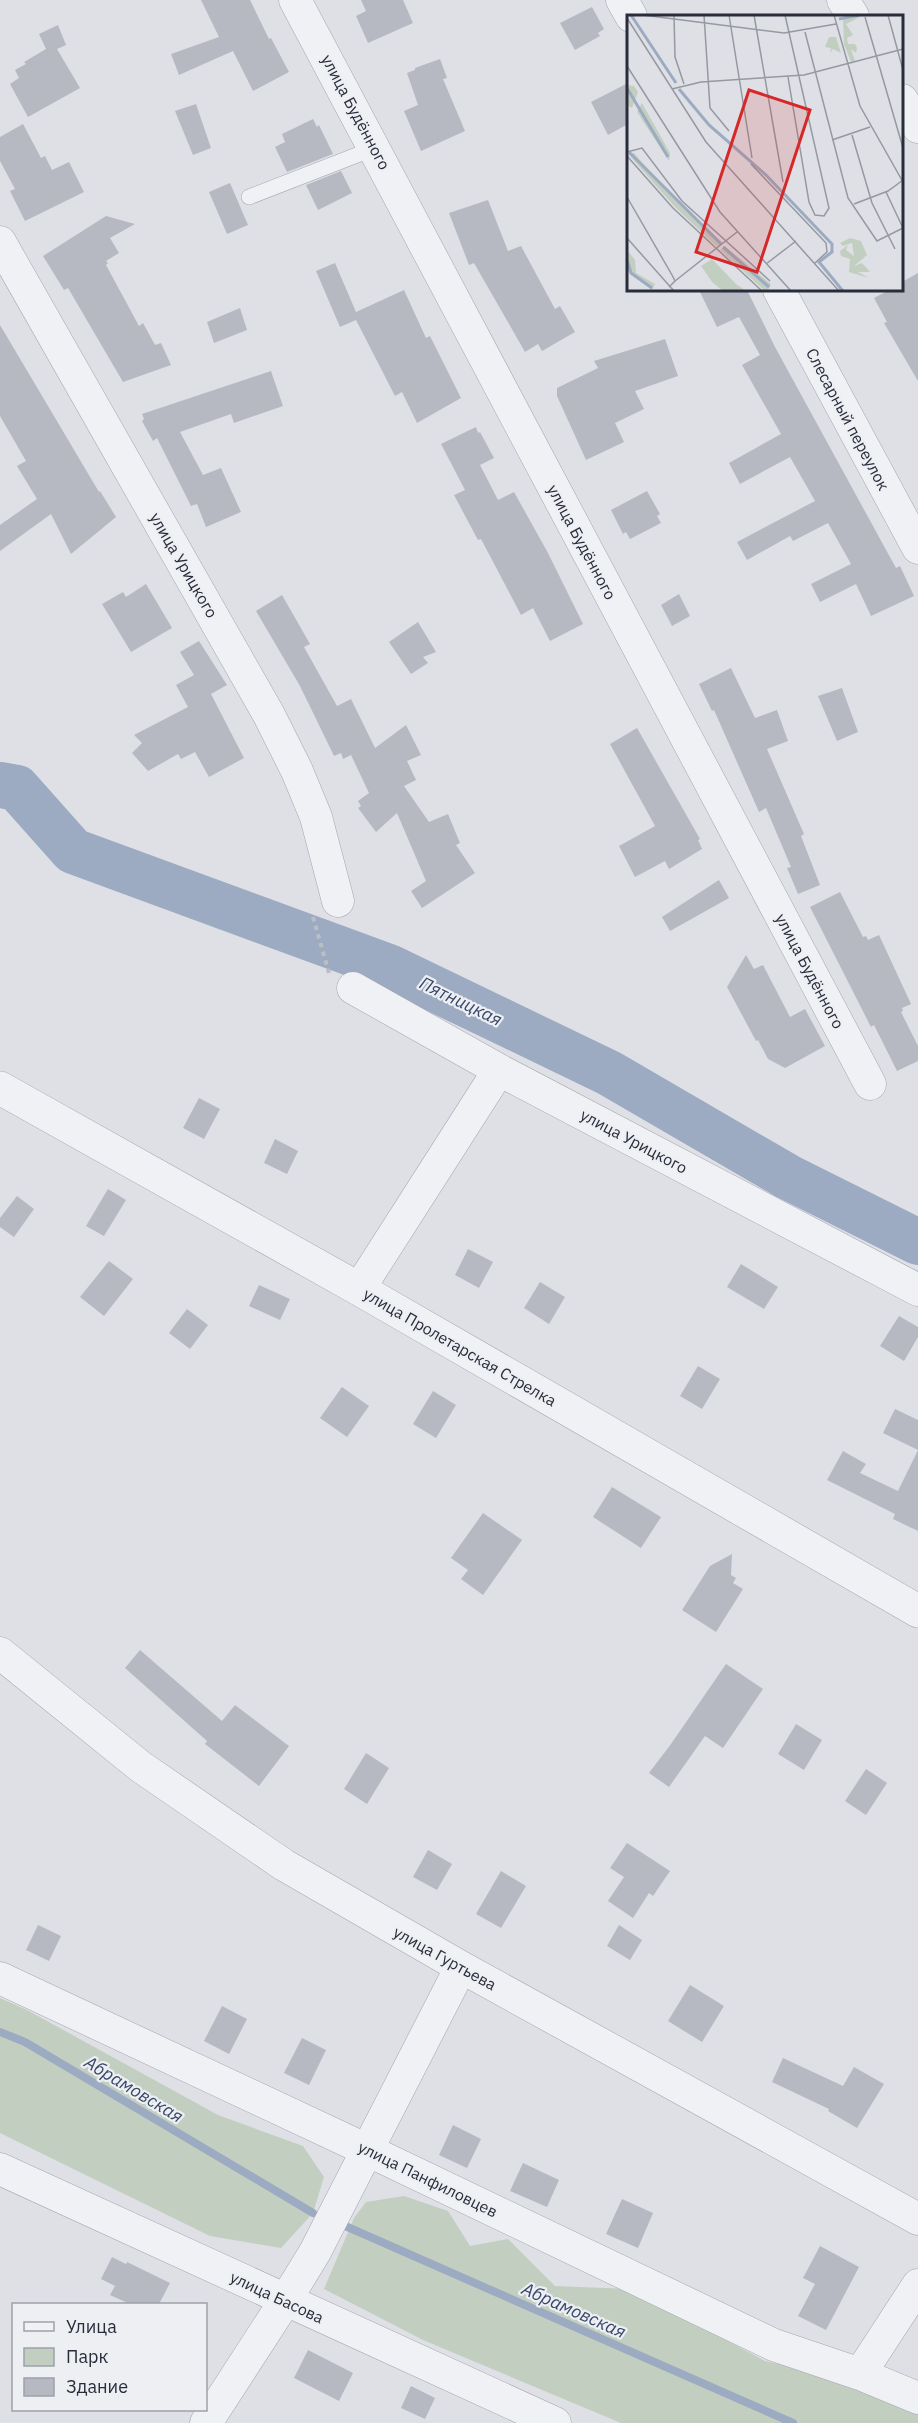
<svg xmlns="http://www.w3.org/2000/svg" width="918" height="2423" font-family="'IBM Plex Sans',sans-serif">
<rect width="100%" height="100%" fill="#dee0e6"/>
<path fill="#c2cfc0" d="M 0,1998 L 27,2010 L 218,2115 L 303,2146 L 324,2177 L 313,2213 L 281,2248 L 210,2236 L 0,2133 Z
M 404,2196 L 448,2211 L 470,2246 L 508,2239 L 555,2286 L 631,2289 L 765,2361 L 857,2382 L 918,2409 L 918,2423 L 621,2423 L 423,2340 L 324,2289 L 354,2218 L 366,2202 Z"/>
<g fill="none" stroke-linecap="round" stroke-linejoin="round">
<path stroke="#9caac2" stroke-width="8" d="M 0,2032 L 25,2042 L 313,2213
M 343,2225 L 793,2423"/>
<path stroke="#9caac2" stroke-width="46" d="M 0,785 L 17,788 L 73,851 L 389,967 L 609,1073 L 788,1177 L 918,1242"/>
</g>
<path fill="#b6b9c2" d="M 201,0 L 250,0 L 269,39 L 271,38 L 289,72 L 253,91 L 233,51 L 179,75 L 171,54 L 219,37 Z
M 361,0 L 403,0 L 413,23 L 368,43 L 356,16 L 366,11 Z
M 592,7 L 604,29 L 598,33 L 600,36 L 575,50 L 560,23 Z
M 58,25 L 66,45 L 57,49 L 80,88 L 28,117 L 10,84 L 19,78 L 15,70 L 26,64 L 24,62 L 46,49 L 39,34 Z
M 440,59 L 447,78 L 443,79 L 465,131 L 421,151 L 404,111 L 418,105 L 407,73 L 415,70 L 415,68 Z
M 628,83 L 628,124 L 608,135 L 591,102 Z
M 196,104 L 211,148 L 193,155 L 175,111 Z
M 313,119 L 317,127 L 319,125 L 333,154 L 287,172 L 275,147 L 285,142 L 282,134 Z
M 23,124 L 41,158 L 45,156 L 52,170 L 69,162 L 84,192 L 25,221 L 10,191 L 15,189 L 0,161 L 0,137 Z
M 341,171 L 352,193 L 318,210 L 306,185 Z
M 230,183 L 248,225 L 227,234 L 209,192 Z
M 488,200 L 508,251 L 521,246 L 555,309 L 560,306 L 575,332 L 542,351 L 538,344 L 525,352 L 474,263 L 469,265 L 449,213 Z
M 106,216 L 135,224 L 110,238 L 119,253 L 106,261 L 108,263 L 106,265 L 139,326 L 143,323 L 155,345 L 161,343 L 171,365 L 123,382 L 68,288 L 64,290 L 43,256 Z
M 335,263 L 356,312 L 404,290 L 426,338 L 430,336 L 461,398 L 417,423 L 402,392 L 395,396 L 356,320 L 340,327 L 316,271 Z
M 918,273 L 918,381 L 884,323 L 887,322 L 874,298 L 889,290 L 902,290 L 902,282 Z
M 699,290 L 747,290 L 775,347 L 896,568 L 900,566 L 914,596 L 871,616 L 856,584 L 820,602 L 811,584 L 851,564 L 828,523 L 793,541 L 790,536 L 747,560 L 737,542 L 815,501 L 790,457 L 740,484 L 729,463 L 781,434 L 742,365 L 760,355 L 739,317 L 717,327 Z
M 240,308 L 247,330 L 214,343 L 207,322 Z
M 0,325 L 99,492 L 100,491 L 116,517 L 71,554 L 51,514 L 0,551 L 0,525 L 37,499 L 17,466 L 26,461 L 0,416 Z
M 665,339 L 678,376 L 635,391 L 644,409 L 615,423 L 624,442 L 586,460 L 557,396 L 557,388 L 598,368 L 594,361 Z
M 271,371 L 283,406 L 234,423 L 231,414 L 180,432 L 203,475 L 221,468 L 241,512 L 206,527 L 197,504 L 191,506 L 157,438 L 153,441 L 142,421 L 144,419 L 142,414 Z
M 476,427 L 478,433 L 480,432 L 494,458 L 480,465 L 498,500 L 514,492 L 548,553 L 583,624 L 550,641 L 533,608 L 521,615 L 481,539 L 478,540 L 454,495 L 465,490 L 441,444 Z
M 647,491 L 660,514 L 657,516 L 661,523 L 630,539 L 626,532 L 623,534 L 611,510 Z
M 146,584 L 172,628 L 131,652 L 102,604 L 123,592 L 126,597 Z
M 679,594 L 690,616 L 672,626 L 661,605 Z
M 282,595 L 310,644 L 304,647 L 337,706 L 351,699 L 375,748 L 406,725 L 421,755 L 407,761 L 416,780 L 404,786 L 429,822 L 448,814 L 460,843 L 456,845 L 475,873 L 422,908 L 411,891 L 426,881 L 397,813 L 376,832 L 358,808 L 361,806 L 358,801 L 369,793 L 351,755 L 343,759 L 341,753 L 334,756 L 300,686 L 256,611 Z
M 418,622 L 436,652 L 423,657 L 428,663 L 411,674 L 389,642 Z
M 199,641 L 227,685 L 211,694 L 244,758 L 209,777 L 195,752 L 181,759 L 178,754 L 148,771 L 132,753 L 142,743 L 134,735 L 188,707 L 176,685 L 194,675 L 180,652 Z
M 731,668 L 755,718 L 777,710 L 788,741 L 767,749 L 804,834 L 801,836 L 820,885 L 798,894 L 787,868 L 791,867 L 766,808 L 759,812 L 714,710 L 712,711 L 699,684 Z
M 842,688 L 858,732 L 837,741 L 818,696 Z
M 637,728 L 700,839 L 698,840 L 702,849 L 669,869 L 665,861 L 635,877 L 619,846 L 655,826 L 610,744 Z
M 719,880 L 729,898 L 670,931 L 662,917 Z
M 840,892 L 863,937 L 866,936 L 868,940 L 879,935 L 911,1004 L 902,1008 L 903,1011 L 901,1012 L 918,1046 L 918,1061 L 897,1071 L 874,1025 L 871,1027 L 810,907 Z
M 746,955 L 754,969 L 763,965 L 790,1017 L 805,1009 L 825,1046 L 785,1068 L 768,1059 L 758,1040 L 756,1041 L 727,987 Z
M 199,1098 L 220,1109 L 204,1139 L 183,1128 Z
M 275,1139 L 298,1151 L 287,1174 L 264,1163 Z
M 108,1189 L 126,1200 L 104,1236 L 86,1226 Z
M 17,1196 L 34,1209 L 14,1237 L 0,1227 L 0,1218 Z
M 468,1249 L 493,1262 L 479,1288 L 455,1275 Z
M 109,1261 L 133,1279 L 104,1316 L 80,1297 Z
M 741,1264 L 778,1287 L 764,1309 L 727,1287 Z
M 540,1282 L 565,1297 L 549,1324 L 524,1308 Z
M 259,1285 L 290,1299 L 280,1320 L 249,1306 Z
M 187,1309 L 208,1325 L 190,1349 L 169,1333 Z
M 899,1316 L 918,1327 L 918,1337 L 904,1361 L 880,1346 Z
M 698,1366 L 720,1379 L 702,1409 L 680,1396 Z
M 342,1387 L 369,1406 L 347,1437 L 320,1418 Z
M 433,1391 L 456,1405 L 436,1438 L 413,1424 Z
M 895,1409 L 918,1420 L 918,1531 L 893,1519 L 895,1514 L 827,1480 L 843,1451 L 866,1464 L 860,1473 L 898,1491 L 918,1450 L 883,1433 Z
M 612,1487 L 661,1517 L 641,1548 L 593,1517 Z
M 483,1513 L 522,1540 L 483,1595 L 461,1579 L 468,1570 L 451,1558 Z
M 732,1554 L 731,1575 L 736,1578 L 733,1583 L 743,1589 L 716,1632 L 682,1610 L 710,1566 Z
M 140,1650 L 222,1721 L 235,1705 L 289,1746 L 259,1786 L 205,1744 L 207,1741 L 125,1668 Z
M 726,1664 L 763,1689 L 723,1748 L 705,1736 L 669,1787 L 649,1773 L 671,1744 Z
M 796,1724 L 822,1740 L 804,1770 L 778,1754 Z
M 366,1753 L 389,1768 L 367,1804 L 344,1789 Z
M 866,1769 L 887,1783 L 866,1815 L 845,1801 Z
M 627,1843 L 670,1871 L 653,1896 L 649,1893 L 633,1918 L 608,1901 L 624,1877 L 610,1868 Z
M 428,1850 L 452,1864 L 437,1890 L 413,1877 Z
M 501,1871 L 526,1886 L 501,1928 L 476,1914 Z
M 38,1925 L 61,1936 L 49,1961 L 26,1950 Z
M 619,1925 L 642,1940 L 630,1960 L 607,1946 Z
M 690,1985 L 724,2006 L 702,2042 L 668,2021 Z
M 222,2006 L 247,2019 L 229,2054 L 204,2041 Z
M 302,2038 L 326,2050 L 309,2085 L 284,2073 Z
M 783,2058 L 843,2086 L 854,2067 L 884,2084 L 857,2128 L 828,2111 L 829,2109 L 772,2082 Z
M 453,2125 L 481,2139 L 467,2168 L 439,2155 Z
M 523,2163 L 559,2180 L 547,2207 L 510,2191 Z
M 622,2199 L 653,2213 L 638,2248 L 606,2234 Z
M 820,2246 L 859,2267 L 826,2330 L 798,2316 L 815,2284 L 803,2278 Z
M 112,2257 L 126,2264 L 127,2262 L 170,2283 L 159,2304 L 130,2304 L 110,2295 L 115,2286 L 101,2279 Z
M 308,2350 L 353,2373 L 339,2401 L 294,2378 Z
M 411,2386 L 435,2398 L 425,2419 L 401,2408 Z"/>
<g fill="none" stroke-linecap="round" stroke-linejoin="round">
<g stroke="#a4a7af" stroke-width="16">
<path id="service" d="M 249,197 L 375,148"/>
</g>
<g stroke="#a4a7af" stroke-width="33">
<path id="minor" d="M 295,0 L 870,1084
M 622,0 L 631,16
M 843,0 L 853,16
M 902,100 L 918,127
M 0,242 L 269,715 L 297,771 L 316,817 L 338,901
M 779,290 L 918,548
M 353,988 L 499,1070 L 918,1290
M 359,1289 L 499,1070
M 0,1653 L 141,1767 L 284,1865 L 461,1967 L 918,2219
M 0,1978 L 367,2150 L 774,2345 L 860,2374 L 918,2398
M 0,2169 L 555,2423
M 860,2374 L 918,2285
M 206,2423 L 285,2301 L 315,2252 L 461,1967"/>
</g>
<g stroke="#a4a7af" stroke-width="34">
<path id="tertiary" d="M 0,1088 L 359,1289 L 918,1611"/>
</g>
<path stroke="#bcbec4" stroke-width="4" stroke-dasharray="4.5 4.5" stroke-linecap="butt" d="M 313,917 L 329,973"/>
<use href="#service" stroke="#f0f1f4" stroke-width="15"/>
<use href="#minor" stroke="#f0f1f4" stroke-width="32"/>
<use href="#tertiary" stroke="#f0f1f4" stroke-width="33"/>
</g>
<g text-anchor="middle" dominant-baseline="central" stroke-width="4.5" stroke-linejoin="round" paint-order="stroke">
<g font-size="16" fill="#292d3b" stroke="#edeff3">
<text transform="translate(356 112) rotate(62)">улица Будённого</text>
<text transform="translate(848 419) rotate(62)">Слесарный переулок</text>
<text transform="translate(582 542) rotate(62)">улица Будённого</text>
<text transform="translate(184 565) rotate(60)">улица Урицкого</text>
<text transform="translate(810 971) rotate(62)">улица Будённого</text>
<text transform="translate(634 1141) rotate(28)">улица Урицкого</text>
<text transform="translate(460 1347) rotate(30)">улица Пролетарская Стрелка</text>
<text transform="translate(445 1958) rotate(29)">улица Гуртьева</text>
<text transform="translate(428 2179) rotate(26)">улица Панфиловцев</text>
<text transform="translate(277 2297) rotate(25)">улица Басова</text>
</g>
<g font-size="18" font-style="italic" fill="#38486a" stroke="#edeff3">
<text transform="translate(461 1001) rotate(26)">Пятницкая</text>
<text transform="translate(134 2089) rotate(31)">Абрамовская</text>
<text transform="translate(574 2310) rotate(24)">Абрамовская</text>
</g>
</g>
<g transform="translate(627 15)">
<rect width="276" height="276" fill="#dee0e6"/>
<path d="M 235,1 L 219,9 L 226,20 L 220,23 L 221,29 L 228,29 L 230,33 L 229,38 L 224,34 L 228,46 L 224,47 L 217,29 L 216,4 ZM 202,22 L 209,22 L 214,38 L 206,34 L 203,38 L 204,33 L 198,32 ZM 0,70 L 7,71 L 11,77 L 5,93 L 0,90 ZM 15,88 L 43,138 L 42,146 L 10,97 ZM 7,138 L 31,166 L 96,228 L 91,232 L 87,229 L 48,192 L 1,139 ZM 223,223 L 234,226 L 240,240 L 227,251 L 235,248 L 243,257 L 231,257 L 242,263 L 222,257 L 223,244 L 214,241 L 213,236 L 221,230 L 219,235 L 227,241 L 225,228 L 216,231 L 213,228 ZM 98,231 L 144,269 L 142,274 L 138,276 L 93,235 ZM 0,235 L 8,245 L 9,258 L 28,269 L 25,275 L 0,256 ZM 85,244 L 109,269 L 119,276 L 96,276 L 85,267 L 74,251 Z" fill="#c2cfc0"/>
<path fill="none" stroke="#9caac2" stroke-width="3" d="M 4,0 L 49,68M 212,4 L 232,0M 0,73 L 41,142M 52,74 L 82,110 L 139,160 L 205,229 L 205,237 L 192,247 L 216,276M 2,137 L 94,229M 96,232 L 142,272M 0,245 L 4,258 L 25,273"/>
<path fill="none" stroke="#9698a2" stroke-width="1.5" d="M 16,0 L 157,18 L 209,9M 47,0 L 48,42 L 57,69M 77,0 L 83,93 L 102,116M 102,0 L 125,143M 127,0 L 156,167M 158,0 L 202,193 L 197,201 L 188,200 L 182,187 L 161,62M 207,0 L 233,91 L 276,167M 261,0 L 276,55M 238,2 L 276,133M 0,3 L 79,127 L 212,276M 178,17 L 221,183 L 250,226 L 276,213M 0,51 L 93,197 L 164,276M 45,74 L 74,67 L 177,60 L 276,34M 225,120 L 245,188 L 268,234M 205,125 L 243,112M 0,137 L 15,133 L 55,186 L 143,266M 0,141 L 46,193 L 135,276M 124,149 L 199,228 L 200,237 L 188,248M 259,177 L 276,213M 0,182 L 45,260 L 48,266 L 42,272M 227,189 L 261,176 L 276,165M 0,223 L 47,276M 139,249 L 169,226M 48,266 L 110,217"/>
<path fill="#d62828" fill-opacity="0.15" stroke="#d62828" stroke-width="3" d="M 122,75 L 183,95 L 130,257 L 69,237 Z"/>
<rect width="276" height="276" fill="none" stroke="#292d3b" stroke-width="3"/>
</g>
<rect x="12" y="2303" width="195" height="108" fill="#edeff3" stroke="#9fa1a9" stroke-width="1.5"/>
<rect x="24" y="2322" width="30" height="9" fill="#f0f1f4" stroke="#9fa1a9" stroke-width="1.5"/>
<text x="66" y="2333" font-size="18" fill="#292d3b">Улица</text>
<rect x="24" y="2348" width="30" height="18" fill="#c2cfc0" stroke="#9fa1a9" stroke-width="1.5"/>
<text x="66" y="2363" font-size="18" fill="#292d3b">Парк</text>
<rect x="24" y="2378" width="30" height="18" fill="#b6b9c2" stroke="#9fa1a9" stroke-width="1.5"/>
<text x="66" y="2393" font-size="18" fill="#292d3b">Здание</text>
</svg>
